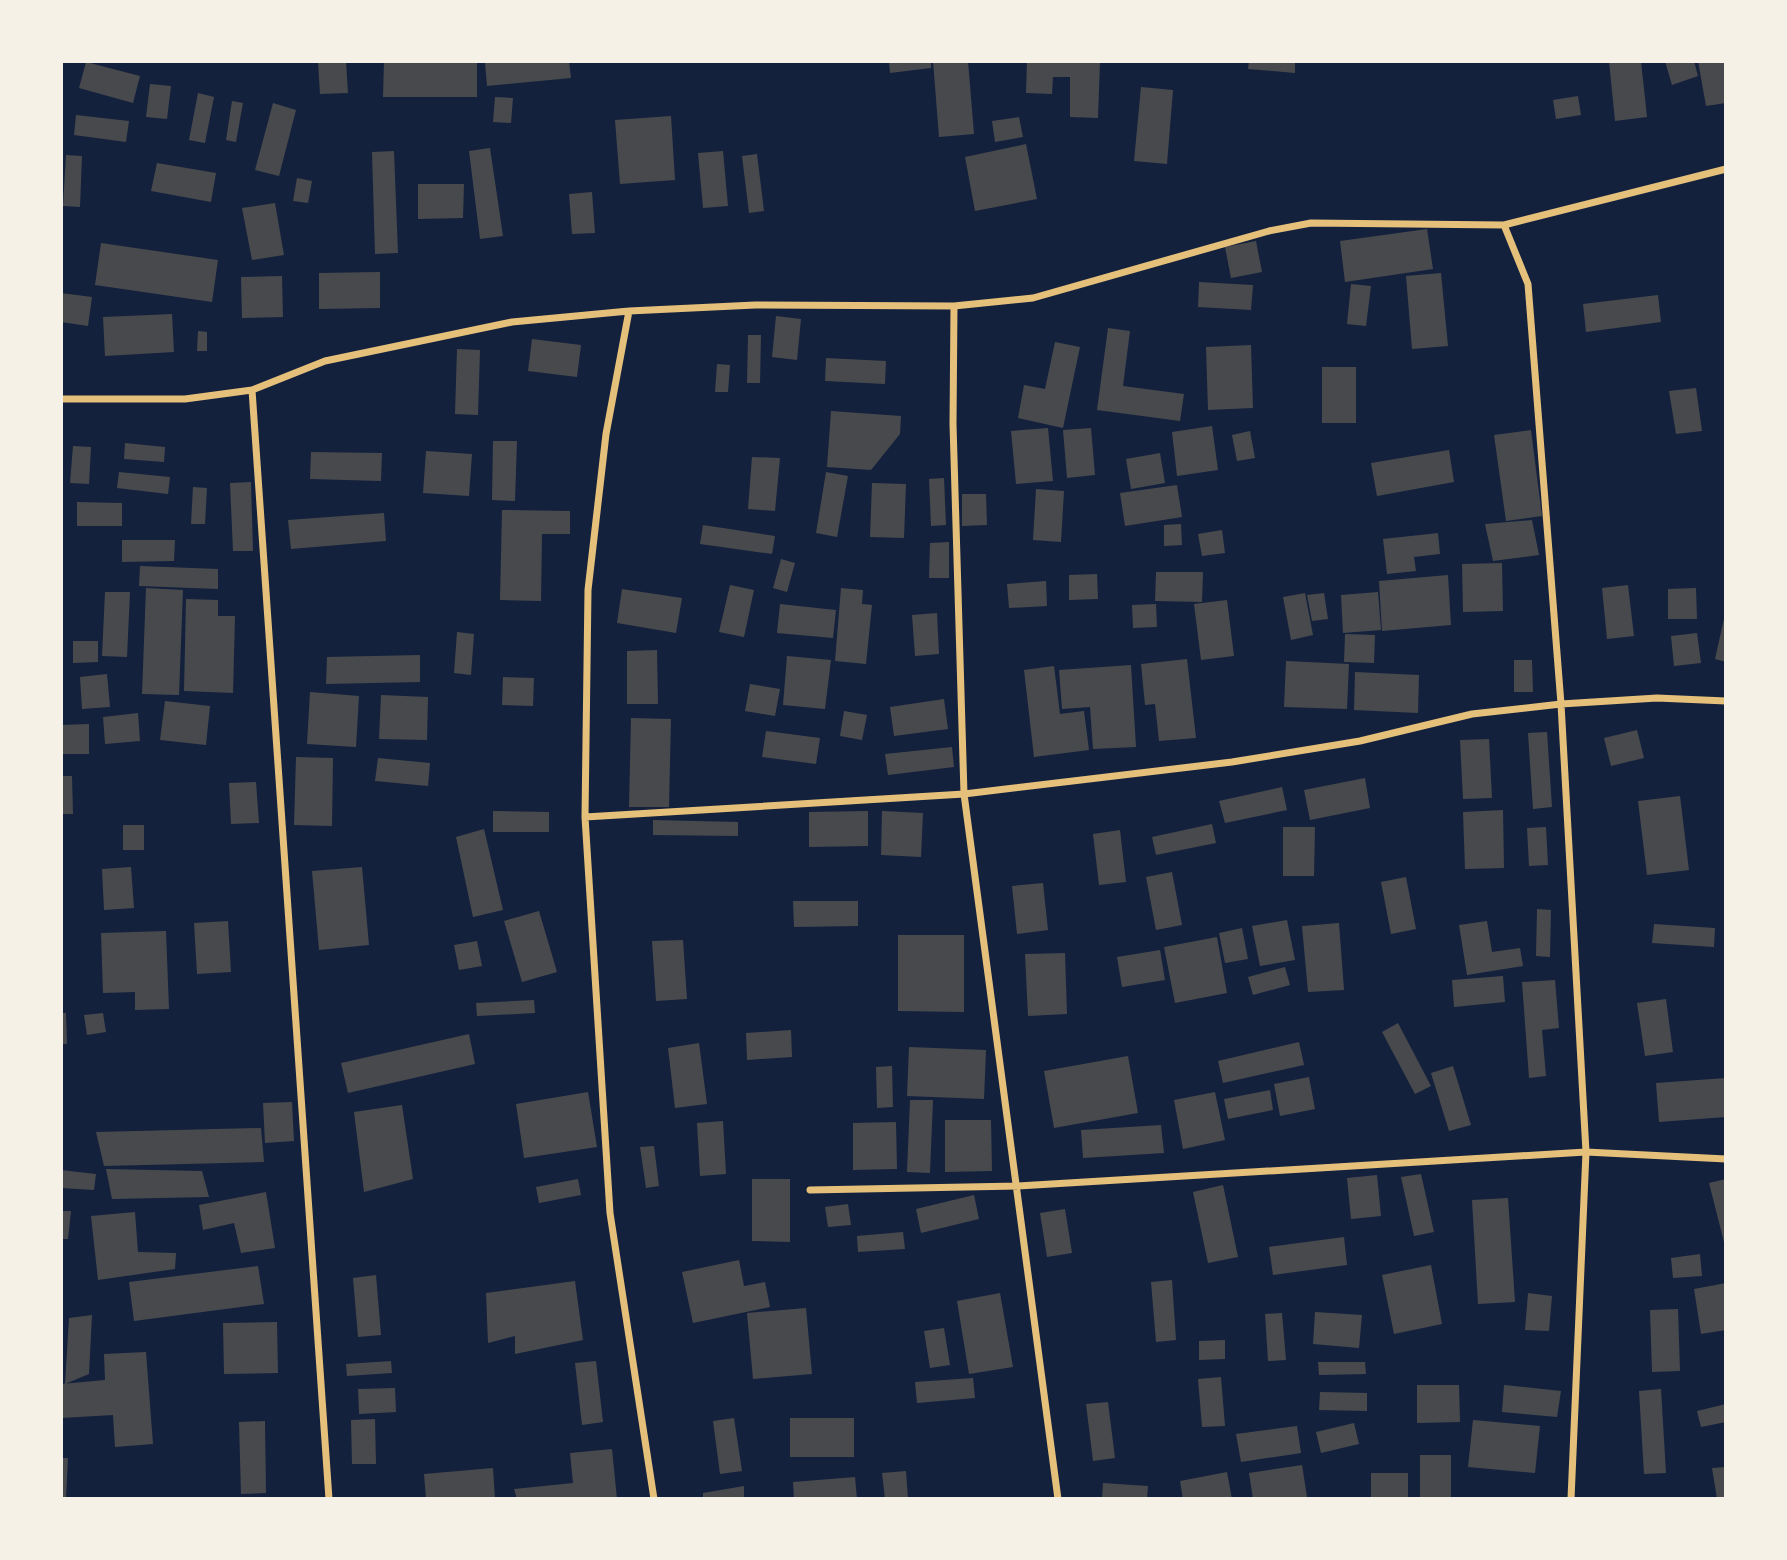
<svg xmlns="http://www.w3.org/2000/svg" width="1787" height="1560" font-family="Barlow,sans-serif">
<rect width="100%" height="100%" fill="#14213d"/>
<path fill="#48494c" d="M 346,61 L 348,93 L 320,94 L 318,62 Z
M 384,61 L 477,61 L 477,97 L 383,97 Z
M 505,61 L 569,61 L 571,78 L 487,86 L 485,63 Z
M 889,61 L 931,61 L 931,68 L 890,73 Z
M 933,61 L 968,61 L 974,134 L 939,137 Z
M 1027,61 L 1100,61 L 1098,118 L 1070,117 L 1070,77 L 1053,77 L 1052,94 L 1026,93 Z
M 1249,61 L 1295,61 L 1295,73 L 1248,69 Z
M 1609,61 L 1641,61 L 1647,117 L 1615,121 Z
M 1665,61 L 1694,61 L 1698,76 L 1672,85 Z
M 1698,61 L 1726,61 L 1726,103 L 1706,106 Z
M 86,62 L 140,76 L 133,103 L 79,88 Z
M 150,84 L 171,86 L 167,119 L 146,117 Z
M 1141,87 L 1173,90 L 1167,164 L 1134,161 Z
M 198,93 L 214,97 L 205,143 L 189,140 Z
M 1578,96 L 1581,115 L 1556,119 L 1553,100 Z
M 495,97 L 513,98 L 511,123 L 493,122 Z
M 232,101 L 243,103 L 236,142 L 226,140 Z
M 273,103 L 296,110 L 279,176 L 255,170 Z
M 76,115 L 129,121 L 126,142 L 74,135 Z
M 671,116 L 675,180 L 620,184 L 615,120 Z
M 1019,117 L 1023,137 L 995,142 L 992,121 Z
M 1026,144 L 1037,199 L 975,211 L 965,157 Z
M 490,148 L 503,236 L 480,239 L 469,151 Z
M 394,151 L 398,253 L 375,254 L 372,152 Z
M 723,151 L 728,206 L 703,208 L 698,153 Z
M 757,154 L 764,211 L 749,213 L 742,156 Z
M 66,155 L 82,156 L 80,207 L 63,206 Z
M 157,163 L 216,173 L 211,202 L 151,191 Z
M 297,178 L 312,181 L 308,203 L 293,201 Z
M 418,184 L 464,184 L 463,218 L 418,219 Z
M 592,192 L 595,233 L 572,234 L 569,194 Z
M 275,203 L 284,255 L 252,260 L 242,208 Z
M 1427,229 L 1433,269 L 1345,282 L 1340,241 Z
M 1256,241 L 1262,272 L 1231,278 L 1225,247 Z
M 101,243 L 218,260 L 212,302 L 95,285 Z
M 380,272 L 380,308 L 319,309 L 319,273 Z
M 1441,273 L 1448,346 L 1412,349 L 1406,276 Z
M 282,276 L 283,317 L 242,318 L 241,277 Z
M 1199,282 L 1253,285 L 1251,310 L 1198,307 Z
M 1351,284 L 1371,286 L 1366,326 L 1347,324 Z
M 61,293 L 92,297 L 88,326 L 61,322 Z
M 1658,295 L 1661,322 L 1586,332 L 1583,304 Z
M 172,314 L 174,352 L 105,356 L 103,317 Z
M 776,316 L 801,319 L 797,360 L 772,357 Z
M 1108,328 L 1130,331 L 1123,386 L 1184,394 L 1180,421 L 1097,410 Z
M 198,331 L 207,332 L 207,351 L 197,351 Z
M 748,335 L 761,335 L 760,383 L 747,383 Z
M 532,339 L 581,345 L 577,377 L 528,371 Z
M 1055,342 L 1080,347 L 1063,428 L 1018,418 L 1024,385 L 1045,389 Z
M 1251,345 L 1253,408 L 1208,410 L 1206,347 Z
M 457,349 L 480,350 L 478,415 L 455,414 Z
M 826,358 L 886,361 L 885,384 L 825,381 Z
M 717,364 L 730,365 L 728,392 L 715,392 Z
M 1322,367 L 1356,367 L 1356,423 L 1322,423 Z
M 1696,388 L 1702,431 L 1676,434 L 1669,391 Z
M 831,411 L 901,416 L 900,434 L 871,470 L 827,467 Z
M 1212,426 L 1218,470 L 1177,476 L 1172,432 Z
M 1048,428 L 1053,481 L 1016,484 L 1011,431 Z
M 1091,428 L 1095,475 L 1067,478 L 1063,430 Z
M 1531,430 L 1542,516 L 1506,521 L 1494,435 Z
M 1250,431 L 1255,458 L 1237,461 L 1232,435 Z
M 493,441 L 517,441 L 515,501 L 492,500 Z
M 125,443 L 165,447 L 164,462 L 124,459 Z
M 73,446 L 91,447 L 89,484 L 70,483 Z
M 1449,450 L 1454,482 L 1377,496 L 1371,463 Z
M 426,451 L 472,454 L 469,496 L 423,493 Z
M 311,452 L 382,453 L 381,481 L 310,479 Z
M 1160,453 L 1165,483 L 1131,489 L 1126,459 Z
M 752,457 L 780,458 L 775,511 L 748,509 Z
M 119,472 L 170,477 L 168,494 L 117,488 Z
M 826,472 L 848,476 L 837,537 L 816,533 Z
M 944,478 L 946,525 L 931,526 L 929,479 Z
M 251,482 L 253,551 L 233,551 L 230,483 Z
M 872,483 L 906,484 L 904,538 L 870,537 Z
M 1177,485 L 1182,517 L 1125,526 L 1120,493 Z
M 193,487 L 207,488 L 205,524 L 191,524 Z
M 1036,489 L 1064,491 L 1061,542 L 1033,540 Z
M 962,494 L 986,494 L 987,525 L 962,526 Z
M 77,502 L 122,503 L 122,526 L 77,526 Z
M 502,510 L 570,511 L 570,534 L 542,534 L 541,601 L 500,600 Z
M 384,513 L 386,541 L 291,549 L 288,520 Z
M 1532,520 L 1539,555 L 1493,561 L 1485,524 Z
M 1181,524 L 1182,545 L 1164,546 L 1164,525 Z
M 703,525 L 775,536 L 772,554 L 700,544 Z
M 1222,530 L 1225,553 L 1202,556 L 1198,534 Z
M 1438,533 L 1440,554 L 1414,557 L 1416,571 L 1387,574 L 1383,539 Z
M 122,540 L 175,540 L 174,561 L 122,562 Z
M 949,542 L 949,578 L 929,578 L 930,543 Z
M 781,559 L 795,563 L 787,592 L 773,588 Z
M 1502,563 L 1503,611 L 1463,612 L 1462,564 Z
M 140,566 L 218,569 L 218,589 L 139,586 Z
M 1156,572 L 1203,572 L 1202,602 L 1155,601 Z
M 1097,574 L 1098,599 L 1069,600 L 1069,575 Z
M 1448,575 L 1451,625 L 1382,631 L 1379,581 Z
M 1046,581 L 1047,606 L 1009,608 L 1007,584 Z
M 730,585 L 754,590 L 744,637 L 719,632 Z
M 1628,585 L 1634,636 L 1607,639 L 1602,588 Z
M 146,588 L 183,590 L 179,695 L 142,694 Z
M 841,588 L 863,590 L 862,604 L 872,605 L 866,664 L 835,661 Z
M 1696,588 L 1697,619 L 1668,619 L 1668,589 Z
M 622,589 L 682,598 L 676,633 L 617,623 Z
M 105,592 L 130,592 L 127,657 L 102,656 Z
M 1378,592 L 1381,630 L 1343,633 L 1341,595 Z
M 1305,593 L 1313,635 L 1291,640 L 1283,597 Z
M 1324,593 L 1328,619 L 1312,621 L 1307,595 Z
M 186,599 L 218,600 L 218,616 L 235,616 L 233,693 L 184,691 Z
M 1227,600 L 1234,656 L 1201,660 L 1194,604 Z
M 780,604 L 836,610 L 833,638 L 777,633 Z
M 1156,604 L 1157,627 L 1133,628 L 1132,605 Z
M 937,613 L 939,654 L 915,656 L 912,615 Z
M 1725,614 L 1726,614 L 1726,662 L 1715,659 Z
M 457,632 L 474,634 L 471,675 L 454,673 Z
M 1697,633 L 1701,663 L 1674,666 L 1671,636 Z
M 1345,634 L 1375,635 L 1374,663 L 1344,662 Z
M 73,641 L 98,641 L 98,662 L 73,663 Z
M 657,650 L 658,704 L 627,704 L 627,651 Z
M 420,655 L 420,682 L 326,684 L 327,657 Z
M 787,656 L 831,660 L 825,709 L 783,705 Z
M 1187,659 L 1196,738 L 1159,741 L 1155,704 L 1145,705 L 1141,664 Z
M 1514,660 L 1532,660 L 1533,692 L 1514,692 Z
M 1286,661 L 1349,664 L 1347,709 L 1284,707 Z
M 1131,665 L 1136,747 L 1093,749 L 1090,707 L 1062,709 L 1059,670 Z
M 1054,666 L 1060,714 L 1084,711 L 1089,750 L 1034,757 L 1024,670 Z
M 1355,672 L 1419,675 L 1418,713 L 1354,710 Z
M 107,674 L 110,707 L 82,709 L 80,677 Z
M 503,677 L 534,678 L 533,706 L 502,705 Z
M 750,684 L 780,689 L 775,716 L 745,711 Z
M 310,692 L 359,696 L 356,747 L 307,744 Z
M 381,695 L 428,697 L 427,740 L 379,739 Z
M 944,699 L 948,729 L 894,736 L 890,707 Z
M 165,701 L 210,706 L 206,745 L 160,740 Z
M 844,711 L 867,715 L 862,740 L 840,736 Z
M 138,713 L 140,741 L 105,744 L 103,717 Z
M 631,718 L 671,719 L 669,807 L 629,807 Z
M 89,724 L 89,754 L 61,754 L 61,725 Z
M 1637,730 L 1644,758 L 1611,766 L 1604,738 Z
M 766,731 L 820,738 L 816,764 L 762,757 Z
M 1547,732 L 1552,807 L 1533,809 L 1528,733 Z
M 1489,739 L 1492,798 L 1463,799 L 1460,740 Z
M 952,747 L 954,767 L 888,775 L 885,754 Z
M 296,757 L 333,758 L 332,826 L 294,825 Z
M 378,758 L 430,763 L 428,786 L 375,781 Z
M 61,776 L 72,776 L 73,814 L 61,814 Z
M 1365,778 L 1370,808 L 1310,820 L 1304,790 Z
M 256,782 L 259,823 L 231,824 L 229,783 Z
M 1282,787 L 1287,810 L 1225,823 L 1219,801 Z
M 1680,796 L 1689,870 L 1647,875 L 1638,801 Z
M 1503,810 L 1504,868 L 1465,869 L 1463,812 Z
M 493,811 L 549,812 L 549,832 L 493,832 Z
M 868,811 L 868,846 L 809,847 L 809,812 Z
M 882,811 L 923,813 L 921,857 L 881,855 Z
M 653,820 L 738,822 L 738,836 L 653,835 Z
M 1212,824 L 1216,843 L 1156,855 L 1152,837 Z
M 123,825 L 144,825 L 144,850 L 123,850 Z
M 1283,827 L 1315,827 L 1314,876 L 1283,876 Z
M 1546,827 L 1548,865 L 1529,866 L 1527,828 Z
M 484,829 L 503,910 L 473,917 L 456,837 Z
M 1120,830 L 1126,882 L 1099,885 L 1093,834 Z
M 131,867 L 134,908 L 104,910 L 102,869 Z
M 362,867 L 369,945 L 319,950 L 312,871 Z
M 1172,872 L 1182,925 L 1156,930 L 1146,877 Z
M 1406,877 L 1416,929 L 1391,934 L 1381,882 Z
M 1043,883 L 1048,930 L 1017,934 L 1012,886 Z
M 793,901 L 858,901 L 858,926 L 794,927 Z
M 1537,909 L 1551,910 L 1550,957 L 1536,956 Z
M 539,911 L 557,972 L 522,982 L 504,921 Z
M 1287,920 L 1295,960 L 1260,966 L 1252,926 Z
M 228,921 L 231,972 L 197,974 L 194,923 Z
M 1487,921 L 1492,952 L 1520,948 L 1523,966 L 1467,975 L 1459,925 Z
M 1339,923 L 1344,990 L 1308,992 L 1302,926 Z
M 1654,924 L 1715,928 L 1714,947 L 1652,943 Z
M 1242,928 L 1248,959 L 1225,963 L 1219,933 Z
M 166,931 L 169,1009 L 135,1010 L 135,992 L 103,993 L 101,933 Z
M 898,935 L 964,935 L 964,1012 L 898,1011 Z
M 1217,937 L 1227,993 L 1175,1003 L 1164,947 Z
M 683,940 L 687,999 L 656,1001 L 652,941 Z
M 477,941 L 482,966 L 459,970 L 454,945 Z
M 1160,950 L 1165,980 L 1122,987 L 1117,957 Z
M 1065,953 L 1067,1014 L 1028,1016 L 1025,954 Z
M 1285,967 L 1290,985 L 1253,995 L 1248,977 Z
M 1503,976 L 1505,1002 L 1454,1007 L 1452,980 Z
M 1555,980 L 1559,1028 L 1542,1030 L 1546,1076 L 1529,1078 L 1522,982 Z
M 1666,999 L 1673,1052 L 1645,1056 L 1637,1003 Z
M 534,1000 L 535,1013 L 477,1016 L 476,1003 Z
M 61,1013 L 66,1013 L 67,1044 L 61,1044 Z
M 103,1013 L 106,1032 L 87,1035 L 84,1015 Z
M 1398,1023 L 1431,1086 L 1415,1094 L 1382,1032 Z
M 791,1030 L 792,1057 L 747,1060 L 746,1033 Z
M 469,1034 L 475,1064 L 348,1093 L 341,1063 Z
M 1299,1042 L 1304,1065 L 1223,1083 L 1218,1061 Z
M 699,1043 L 707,1104 L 675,1108 L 668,1048 Z
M 909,1047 L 986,1050 L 984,1099 L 907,1096 Z
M 1128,1056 L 1138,1113 L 1054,1128 L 1044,1071 Z
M 892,1066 L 893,1107 L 877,1108 L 876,1067 Z
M 1453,1066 L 1471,1125 L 1449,1131 L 1431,1073 Z
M 1309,1077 L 1315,1109 L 1280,1116 L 1274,1084 Z
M 1726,1078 L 1726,1117 L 1659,1122 L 1656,1083 Z
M 1270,1090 L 1273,1110 L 1228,1119 L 1224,1099 Z
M 588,1092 L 597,1147 L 524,1158 L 516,1104 Z
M 1215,1092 L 1225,1140 L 1183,1149 L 1174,1100 Z
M 910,1100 L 933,1100 L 930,1173 L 907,1172 Z
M 292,1102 L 294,1141 L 265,1143 L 263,1103 Z
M 402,1105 L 413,1179 L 364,1192 L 354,1112 Z
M 945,1120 L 991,1120 L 992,1171 L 945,1172 Z
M 723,1121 L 726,1174 L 700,1176 L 697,1123 Z
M 896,1122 L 897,1169 L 853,1170 L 853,1123 Z
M 1161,1125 L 1164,1153 L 1083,1158 L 1081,1130 Z
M 261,1128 L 264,1162 L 104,1166 L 96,1132 Z
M 654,1146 L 659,1186 L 646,1188 L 640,1147 Z
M 106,1169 L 202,1171 L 209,1197 L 112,1199 Z
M 61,1170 L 96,1174 L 94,1190 L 61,1188 Z
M 1421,1174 L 1434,1232 L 1414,1236 L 1401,1177 Z
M 1377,1175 L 1381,1216 L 1351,1219 L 1347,1178 Z
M 578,1179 L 581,1195 L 539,1203 L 536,1187 Z
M 752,1179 L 790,1179 L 790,1242 L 752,1241 Z
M 1726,1179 L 1726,1246 L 1725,1246 L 1709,1183 Z
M 1223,1185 L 1238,1257 L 1208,1263 L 1193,1192 Z
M 266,1192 L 275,1248 L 241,1253 L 234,1223 L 203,1230 L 199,1205 Z
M 974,1195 L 979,1219 L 921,1233 L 916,1209 Z
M 1508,1198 L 1515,1302 L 1478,1304 L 1472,1200 Z
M 848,1204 L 851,1225 L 828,1227 L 825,1207 Z
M 1065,1209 L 1072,1253 L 1047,1257 L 1040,1213 Z
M 61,1211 L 71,1211 L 68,1239 L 61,1239 Z
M 135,1212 L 138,1252 L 176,1253 L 175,1269 L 98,1280 L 91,1216 Z
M 903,1232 L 905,1249 L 858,1252 L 857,1236 Z
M 1344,1237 L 1347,1265 L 1273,1275 L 1269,1247 Z
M 1700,1254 L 1702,1276 L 1673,1278 L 1671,1258 Z
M 739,1260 L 744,1286 L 765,1282 L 770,1307 L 693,1323 L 682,1272 Z
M 1431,1265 L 1442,1324 L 1394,1334 L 1382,1275 Z
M 258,1266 L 264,1304 L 134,1321 L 129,1282 Z
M 376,1275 L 381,1335 L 358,1337 L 353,1278 Z
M 1172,1280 L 1176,1340 L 1156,1342 L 1151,1282 Z
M 575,1281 L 583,1340 L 515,1354 L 515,1336 L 488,1343 L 486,1293 Z
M 1726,1283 L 1726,1330 L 1701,1334 L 1694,1289 Z
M 1000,1293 L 1013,1367 L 969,1374 L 957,1301 Z
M 1528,1293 L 1552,1296 L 1549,1331 L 1525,1330 Z
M 806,1308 L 812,1374 L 753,1379 L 747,1313 Z
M 1678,1309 L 1680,1371 L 1652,1372 L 1650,1310 Z
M 1315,1312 L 1362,1315 L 1359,1348 L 1313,1344 Z
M 1282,1313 L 1286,1360 L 1268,1361 L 1265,1314 Z
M 92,1315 L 89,1374 L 65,1384 L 69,1318 Z
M 277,1322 L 278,1373 L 224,1374 L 223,1323 Z
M 944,1328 L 950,1365 L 930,1368 L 924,1331 Z
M 1225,1340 L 1225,1359 L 1199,1360 L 1199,1341 Z
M 146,1352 L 153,1444 L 115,1447 L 113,1415 L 61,1418 L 61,1384 L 105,1380 L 104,1354 Z
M 391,1361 L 392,1373 L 347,1376 L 346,1364 Z
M 596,1361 L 603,1422 L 582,1425 L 575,1363 Z
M 1318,1362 L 1365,1362 L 1366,1374 L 1319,1375 Z
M 1221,1377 L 1225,1426 L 1202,1427 L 1198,1379 Z
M 973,1378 L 975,1398 L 917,1403 L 915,1382 Z
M 1417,1385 L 1459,1385 L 1460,1422 L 1417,1423 Z
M 1504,1385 L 1561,1391 L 1557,1417 L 1502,1412 Z
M 395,1388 L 396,1412 L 359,1414 L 358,1389 Z
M 1661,1389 L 1666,1473 L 1644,1474 L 1639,1391 Z
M 1320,1392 L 1367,1393 L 1367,1411 L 1319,1410 Z
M 1108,1402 L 1115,1458 L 1093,1461 L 1086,1404 Z
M 1726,1404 L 1726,1422 L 1701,1427 L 1697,1411 Z
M 734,1418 L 742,1471 L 720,1474 L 713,1421 Z
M 790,1418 L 854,1418 L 854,1457 L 790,1457 Z
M 375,1419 L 376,1464 L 352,1464 L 351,1420 Z
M 1473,1420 L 1540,1426 L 1535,1473 L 1468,1467 Z
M 265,1421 L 266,1493 L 241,1494 L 239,1422 Z
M 1354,1423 L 1359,1444 L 1321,1453 L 1316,1432 Z
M 1297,1426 L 1301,1453 L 1241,1462 L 1236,1434 Z
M 612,1449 L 617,1499 L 517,1499 L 514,1489 L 573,1483 L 570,1453 Z
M 1420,1455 L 1451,1455 L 1451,1499 L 1420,1499 Z
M 61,1458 L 68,1458 L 66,1499 L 61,1499 Z
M 1302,1465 L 1307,1497 L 1253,1499 L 1249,1473 Z
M 1726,1467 L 1726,1498 L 1717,1499 L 1712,1468 Z
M 493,1468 L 495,1499 L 426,1499 L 424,1474 Z
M 906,1471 L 908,1499 L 885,1499 L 882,1473 Z
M 1227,1472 L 1232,1499 L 1183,1499 L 1180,1481 Z
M 1371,1473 L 1408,1473 L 1408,1499 L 1371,1499 Z
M 855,1477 L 857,1499 L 794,1499 L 793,1482 Z
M 1103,1483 L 1148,1486 L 1147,1499 L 1102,1499 Z
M 744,1486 L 744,1499 L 703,1499 L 703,1493 Z"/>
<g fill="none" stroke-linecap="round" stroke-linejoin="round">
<path stroke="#e5c07b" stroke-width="7" d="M 1504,225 L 1726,169
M 954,306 L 953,424 L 964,794 L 1058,1499
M 629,311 L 606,434 L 588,590 L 585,817 L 610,1213 L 654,1499
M 252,390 L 329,1499
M 61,399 L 185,399 L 252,390 L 325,361 L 512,322 L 629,311 L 755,305 L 954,306 L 1033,298 L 1269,231 L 1311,223 L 1504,225 L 1528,284 L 1561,704 L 1586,1152 L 1571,1499
M 585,817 L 964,794 L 1232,762 L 1360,741 L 1472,714 L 1561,704 L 1657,698 L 1726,701
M 810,1190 L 1018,1186 L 1586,1152 L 1726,1159"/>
</g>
<rect width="1787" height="1560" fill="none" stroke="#f6f1e7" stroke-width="126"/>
</svg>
